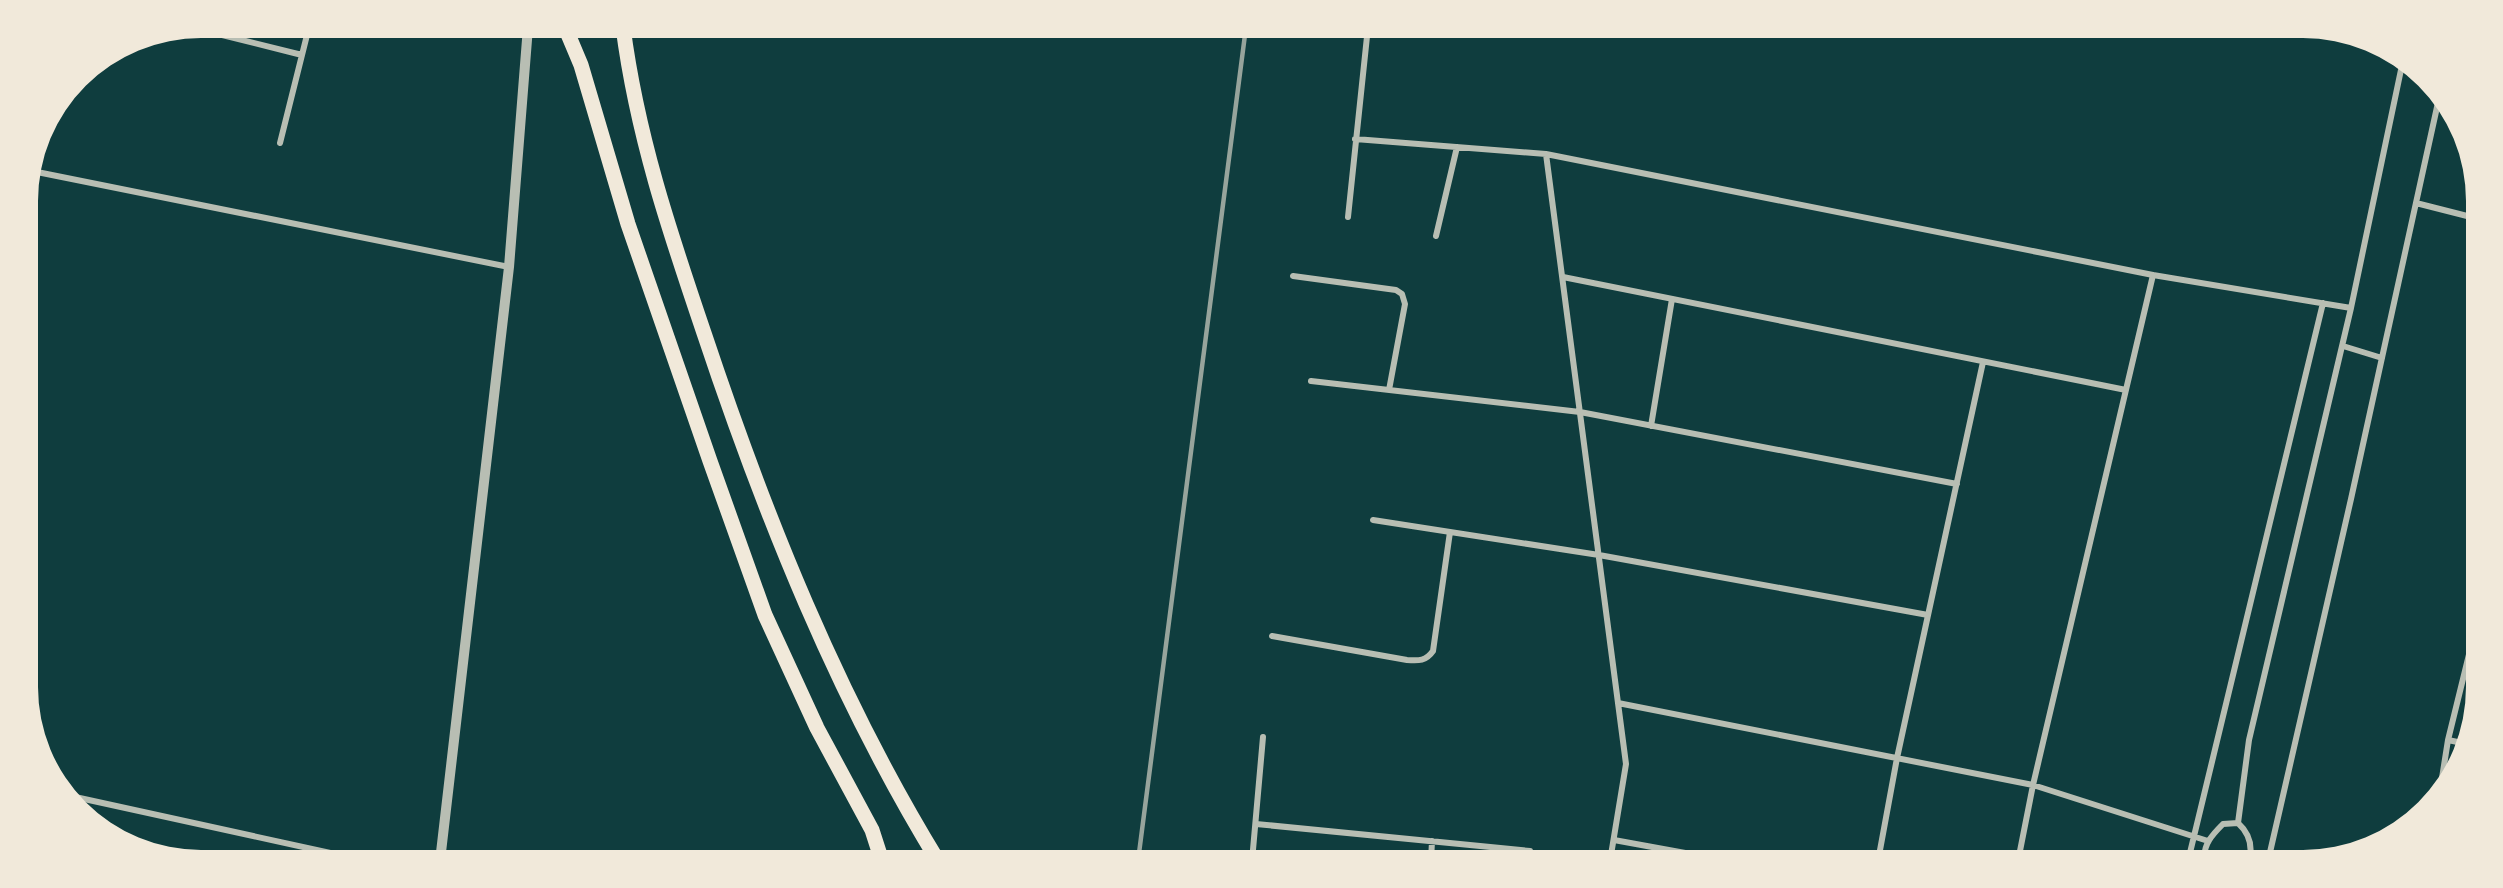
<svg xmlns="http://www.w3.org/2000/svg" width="2503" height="888" font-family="Inter,sans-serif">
<rect width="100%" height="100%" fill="#0f3d3e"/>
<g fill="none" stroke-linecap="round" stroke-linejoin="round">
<path stroke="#b8beb3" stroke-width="4.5" d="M 1714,27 L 1719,35
M 663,28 L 680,27"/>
<path stroke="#b8beb3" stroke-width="6" d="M 1368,27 L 1422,33
M 194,28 L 302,55
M 624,34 L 663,27
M 1355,139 L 1546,154 L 2153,275 L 2351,308
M 280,143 L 309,27
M 1546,154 L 1626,764 L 1610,861
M 32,171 L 509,267
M 2416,203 L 2475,218
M 1348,217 L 1368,27
M 1436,236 L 1457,147
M 1293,276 L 1396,290 L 1402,294 L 1405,304 L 1389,390
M 1563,277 L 2126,390
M 2343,346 L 2382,358
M 1311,381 L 1580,412 L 1957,484
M 1651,426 L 1672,299
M 1373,520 L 1599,555 L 1928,615
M 1272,636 L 1407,660 C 1419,661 1426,661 1433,651 L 1450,532
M 1618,703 L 2033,785 L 2208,841
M 2448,740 L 2467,744
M 2442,778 L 2448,740 L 2476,626
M 66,795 L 367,861
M 2238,823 L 2249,740 L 2351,308 L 2402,65
M 1256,824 L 1530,851
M 1614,840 L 1729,861
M 2250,859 L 2261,861
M 1252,861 L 1263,737
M 1431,861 L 1432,841
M 1878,861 L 1897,758 L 1983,362
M 2018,861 L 2033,785 L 2153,275
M 2188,861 L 2323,303
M 2205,861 C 2202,845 2213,834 2223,824 L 2238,823 C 2249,833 2253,846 2249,861
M 2268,861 L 2351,499 L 2439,98"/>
<path stroke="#b8beb3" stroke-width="10" d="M 440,861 L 509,267 L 528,27"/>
<path stroke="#f1e9da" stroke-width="15" d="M 565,27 L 581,65 L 628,224 L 710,461 L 765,615 L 817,728 L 872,830 L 882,861
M 623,27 C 637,135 669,230 704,333 C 765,516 837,696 938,861"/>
<path stroke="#97a49c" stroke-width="4.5" d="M 1138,861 L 1246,27"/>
</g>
<path d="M0 0H2503V888H0ZM201 38H2303A163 163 0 0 1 2466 201V687A163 163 0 0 1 2303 850H201A163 163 0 0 1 38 687V201A163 163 0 0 1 201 38Z" fill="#f1e9da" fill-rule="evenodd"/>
</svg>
